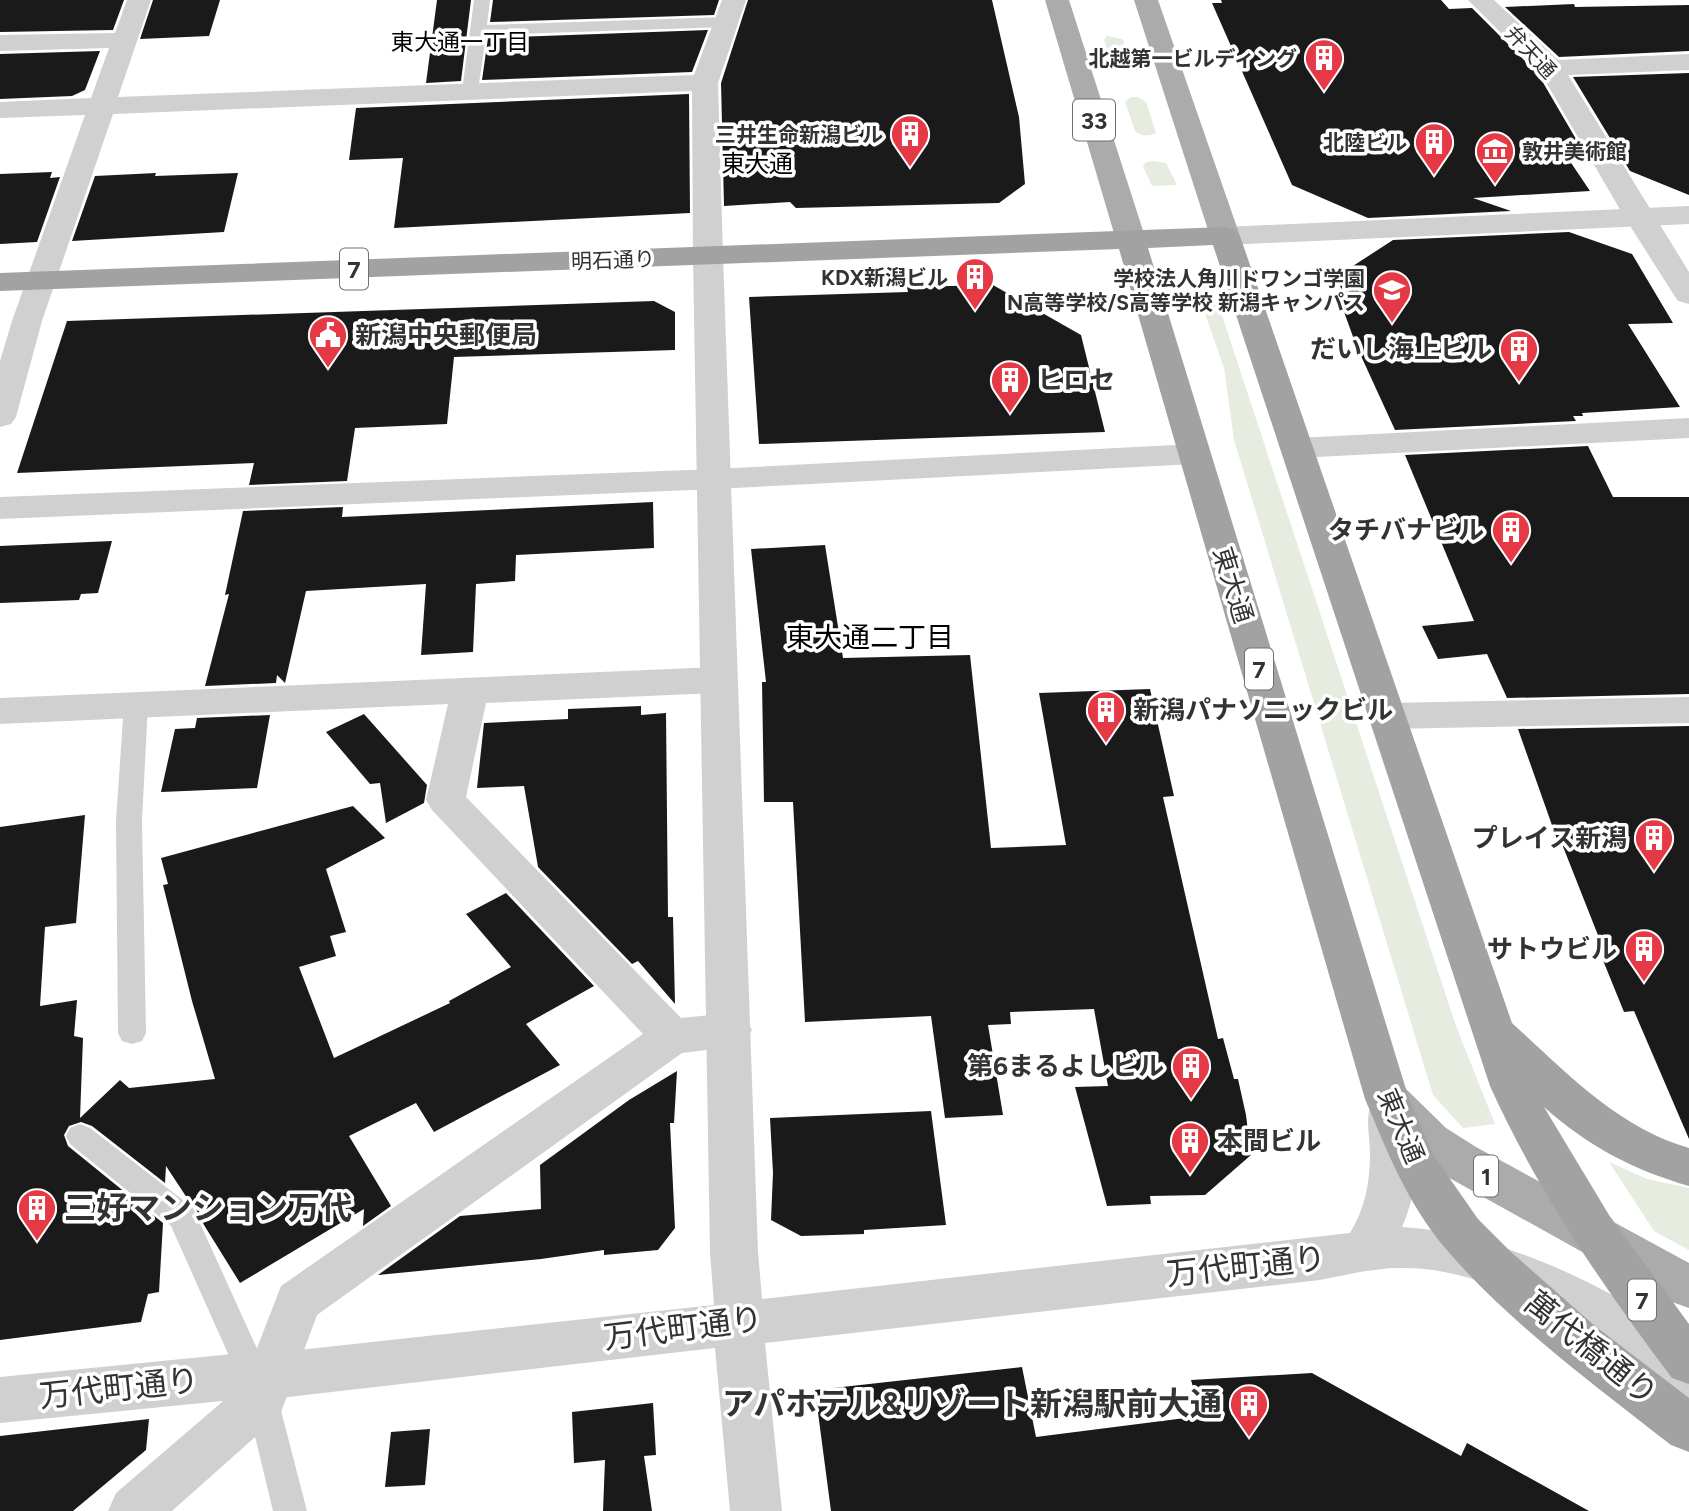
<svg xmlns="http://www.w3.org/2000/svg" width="1689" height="1511" font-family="Figtree,'Noto Sans JP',sans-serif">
<rect width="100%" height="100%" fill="#fff"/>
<path fill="#e6ecdf" d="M 1107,36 L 1123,39 L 1133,70 L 1115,70 L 1104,40 Z
M 1131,97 L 1138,97 L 1146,102 L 1156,133 C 1149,137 1141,136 1135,131 L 1125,102 Z
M 1154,161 L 1166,163 L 1177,185 L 1152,186 L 1143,166 L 1146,162 Z
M 1204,279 L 1211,282 L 1456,1026 L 1495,1124 L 1463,1128 L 1433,1095 L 1234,440 L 1224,368 L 1194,282 Z
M 1609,1162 L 1647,1179 L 1689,1188 L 1689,1250 L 1654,1231 Z"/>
<path fill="#1a1a1a" d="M 0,0 L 124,0 L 113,30 L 0,32 Z
M 153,0 L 220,0 L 209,36 L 140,39 Z
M 437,0 L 471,0 L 461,81 L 426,83 Z
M 493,0 L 719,0 L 714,15 L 490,22 Z
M 748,0 L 992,0 L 1019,117 L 1025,184 L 999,203 L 796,208 L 790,202 L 724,206 L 721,83 Z
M 1221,0 L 1441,0 L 1449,9 L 1472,8 L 1538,74 L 1583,151 L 1555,139 L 1590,191 L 1473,198 L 1511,211 L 1368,218 L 1292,185 L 1212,3 L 1222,3 Z
M 1574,4 L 1575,7 L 1689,5 L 1689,51 L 1559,57 L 1505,7 Z
M 708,30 L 692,72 L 482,80 L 488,38 Z
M 100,51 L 85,90 L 72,96 L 0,99 L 0,54 Z
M 1689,73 L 1689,195 L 1630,171 L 1573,77 Z
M 689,94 L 690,213 L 394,228 L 403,158 L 349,160 L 356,108 Z
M 52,172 L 50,178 L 60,177 L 37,242 L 0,244 L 0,174 Z
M 156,173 L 155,176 L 238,173 L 224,232 L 72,241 L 95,176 Z
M 1569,232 L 1632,254 L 1673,323 L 1628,324 L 1680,407 L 1582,413 L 1583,416 L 1573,416 L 1576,421 L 1395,430 L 1356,345 L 1339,298 L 1345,297 L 1336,277 L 1393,240 Z
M 993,285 L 1081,335 L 1105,432 L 759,444 L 749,297 L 908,292 L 907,287 Z
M 654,301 L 675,312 L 675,350 L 454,357 L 447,424 L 355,428 L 347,481 L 249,485 L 254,463 L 17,473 L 67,321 Z
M 1588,446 L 1613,497 L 1689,497 L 1689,694 L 1507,698 L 1487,654 L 1438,659 L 1422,626 L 1474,621 L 1405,455 Z
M 653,502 L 654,548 L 516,555 L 515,581 L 476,584 L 473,652 L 421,655 L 426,584 L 306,591 L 285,683 L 277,675 L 276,683 L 205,686 L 229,594 L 225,595 L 243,511 L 343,507 L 342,517 Z
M 112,541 L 98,593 L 81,594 L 79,600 L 0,603 L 0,546 Z
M 825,545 L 843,658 L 970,655 L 991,848 L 1066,845 L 1039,693 L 1150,689 L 1174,796 L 1163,797 L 1218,1039 L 1223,1038 L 1234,1079 L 1238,1079 L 1246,1115 L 1251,1155 L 1205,1195 L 1150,1196 L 1151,1204 L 1107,1206 L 1075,1087 L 1108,1086 L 1094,1009 L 1010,1012 L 1011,1024 L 988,1025 L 1003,1115 L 945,1118 L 931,1016 L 805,1022 L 793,802 L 764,802 L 762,682 L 766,682 L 751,549 Z
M 641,706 L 641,715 L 666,713 L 668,917 L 673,917 L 675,1004 L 638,961 L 632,964 L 538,867 L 524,786 L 477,788 L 484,723 L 568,719 L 568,709 Z
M 364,714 L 427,785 L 424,803 L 386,823 L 380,783 L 370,784 L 326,732 Z
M 270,715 L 257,788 L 161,792 L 175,729 L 195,728 L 197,718 Z
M 1689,726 L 1689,1139 L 1634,1011 L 1624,1012 L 1600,953 L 1605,953 L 1562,844 L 1559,845 L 1518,729 Z
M 353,806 L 385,838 L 326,869 L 346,932 L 330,936 L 336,956 L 299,967 L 334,1058 L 450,1003 L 449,1001 L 511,967 L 466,914 L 506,893 L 594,986 L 526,1024 L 560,1065 L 434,1132 L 416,1103 L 349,1136 L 391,1206 L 363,1226 L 364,1209 L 240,1283 L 204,1225 L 195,1207 L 189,1201 L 166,1166 L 165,1183 L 92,1126 L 81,1122 L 69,1126 L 64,1135 L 68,1146 L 163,1223 L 159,1292 L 148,1294 L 141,1322 L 0,1340 L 0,827 L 85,815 L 76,923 L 45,927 L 40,1006 L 77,1000 L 74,1036 L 83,1038 L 80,1118 L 120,1080 L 129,1088 L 215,1079 L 192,1001 L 163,885 L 168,884 L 161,858 Z
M 677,1071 L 674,1123 L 670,1123 L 675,1228 L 658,1250 L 604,1255 L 604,1250 L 541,1259 L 378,1275 L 460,1216 L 541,1209 L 540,1165 L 629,1100 Z
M 931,1111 L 946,1225 L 864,1230 L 864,1234 L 801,1236 L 771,1220 L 773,1173 L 770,1118 Z
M 1022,1367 L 1036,1437 L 1201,1416 L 1191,1380 L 1312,1373 L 1461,1456 L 1467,1443 L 1589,1511 L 831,1511 L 815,1390 Z
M 653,1403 L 656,1455 L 644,1456 L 652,1511 L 603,1511 L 605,1460 L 574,1463 L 572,1412 Z
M 149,1419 L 146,1450 L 73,1511 L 0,1511 L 0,1436 Z
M 430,1429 L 425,1485 L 385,1487 L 391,1432 Z"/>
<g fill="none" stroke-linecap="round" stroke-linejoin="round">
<path fill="#d0d0d0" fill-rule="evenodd" d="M 474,0 L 490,0 L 487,25 L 727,17 L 735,22 L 727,27 L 486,35 L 478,91 L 470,96 L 462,91 Z
M 136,696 L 144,698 L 148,704 L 142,821 L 146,1033 L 142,1041 L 132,1044 L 122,1041 L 118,1033 L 116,821 L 124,704 L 128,698 Z
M 80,1124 L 90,1128 L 193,1208 L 269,1375 L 264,1385 L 273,1389 L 278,1399 L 307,1511 L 273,1511 L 246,1399 L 251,1389 L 242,1385 L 171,1226 L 70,1144 L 66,1136 L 70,1128 Z"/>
<path fill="#d0d0d0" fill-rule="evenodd" d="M 127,0 L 151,0 L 118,97 L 694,75 L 722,0 L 746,0 L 718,83 L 723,256 L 718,262 L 708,265 L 698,262 L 693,256 L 692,91 L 113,114 L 42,321 L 16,417 L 11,424 L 0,427 L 0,361 L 12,321 L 85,115 L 0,118 L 0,102 L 91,98 L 109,48 L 0,51 L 0,35 L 115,33 Z
M 1468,0 L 1494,0 L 1558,60 L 1689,54 L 1689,70 L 1568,75 L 1689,272 L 1689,304 L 1678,301 L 1674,295 L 1625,218 L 1540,72 Z
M 1689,418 L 1689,438 L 1297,458 L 1285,455 L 1281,448 L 1285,441 L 1297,438 Z
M 1194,444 L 1206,447 L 1211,454 L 1206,461 L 1194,464 L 715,489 L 0,519 L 0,497 L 715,469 Z
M 717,667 L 730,671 L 736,680 L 730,689 L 717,693 L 486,703 L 466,797 L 681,1018 L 730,1013 L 745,1018 L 752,1030 L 745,1042 L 730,1047 L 682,1053 L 317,1315 L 280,1415 L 172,1511 L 108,1511 L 116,1493 L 243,1384 L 281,1286 L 643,1034 L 432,810 L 426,800 L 448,704 L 0,724 L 0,698 Z
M 1689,697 L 1689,723 L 1387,729 L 1374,725 L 1368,716 L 1374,707 L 1387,703 Z"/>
<path fill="#d0d0d0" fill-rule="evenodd" d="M 1689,206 L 1689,224 L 1225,245 L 1215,242 L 1210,236 L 1215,230 L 1225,227 Z
M 708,247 L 718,250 L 723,256 L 758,1252 L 762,1299 L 1350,1233 C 1365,1209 1370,1182 1370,1154 C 1370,1134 1364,1118 1373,1100 L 1389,1094 L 1405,1100 C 1423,1137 1419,1189 1402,1227 C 1495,1232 1618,1288 1689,1346 L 1689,1400 C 1659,1388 1637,1362 1610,1345 C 1553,1308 1469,1266 1400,1268 C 1373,1268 1346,1275 1320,1280 L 765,1343 L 782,1511 L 730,1511 L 715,1348 L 271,1399 L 253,1398 L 0,1423 L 0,1377 L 253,1352 L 271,1353 L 714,1305 L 710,1252 L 693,256 L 698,250 Z"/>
<path fill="#ababab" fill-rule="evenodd" d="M 1045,0 L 1069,0 L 1146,240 L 1141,246 L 1131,249 L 1121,246 L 1116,240 Z
M 1134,0 L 1158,0 L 1240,236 L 1235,242 L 1225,245 L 1215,242 L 1210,236 Z
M 1389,1083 L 1405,1088 L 1446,1128 L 1476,1147 L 1689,1263 L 1689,1308 L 1672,1302 L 1444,1175 C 1415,1155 1382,1132 1367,1101 L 1373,1088 Z"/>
<path fill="#a2a2a2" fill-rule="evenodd" d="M 1225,227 L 1235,230 L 1240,236 L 1512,1023 C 1566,1072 1617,1127 1689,1148 L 1689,1186 C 1633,1170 1588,1146 1544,1107 L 1609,1215 L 1689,1324 L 1689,1384 L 1672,1378 C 1602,1285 1538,1192 1490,1086 L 1213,245 L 1148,248 L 1409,1099 L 1434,1156 L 1478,1219 L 1511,1252 L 1595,1326 L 1689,1398 L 1689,1452 L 1671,1445 C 1596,1386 1507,1321 1446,1249 C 1408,1205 1387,1151 1365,1099 L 1119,249 L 0,291 L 0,273 Z"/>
</g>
<defs>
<g id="building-pin" transform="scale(2.0125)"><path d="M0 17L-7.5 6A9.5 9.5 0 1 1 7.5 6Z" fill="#e63946" stroke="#fff"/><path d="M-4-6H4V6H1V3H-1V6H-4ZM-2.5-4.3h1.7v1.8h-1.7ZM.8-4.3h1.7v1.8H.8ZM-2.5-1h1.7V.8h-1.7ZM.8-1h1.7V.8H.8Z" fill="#fff"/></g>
<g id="museum-pin" transform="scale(2.0125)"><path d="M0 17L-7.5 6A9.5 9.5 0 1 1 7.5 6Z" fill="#e63946" stroke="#fff"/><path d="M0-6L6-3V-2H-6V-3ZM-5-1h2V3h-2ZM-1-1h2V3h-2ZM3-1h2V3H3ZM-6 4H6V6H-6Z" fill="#fff"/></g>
<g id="school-pin" transform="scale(2.0125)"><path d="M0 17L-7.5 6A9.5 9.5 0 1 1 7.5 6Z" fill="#e63946" stroke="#fff"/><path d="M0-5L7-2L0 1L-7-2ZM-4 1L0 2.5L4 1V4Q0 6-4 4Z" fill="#fff"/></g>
<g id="civic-pin" transform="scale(2.0125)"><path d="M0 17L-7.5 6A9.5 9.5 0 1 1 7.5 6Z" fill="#e63946" stroke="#fff"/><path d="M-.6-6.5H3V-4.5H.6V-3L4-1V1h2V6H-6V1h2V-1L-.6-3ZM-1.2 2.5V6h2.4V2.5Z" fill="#fff"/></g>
</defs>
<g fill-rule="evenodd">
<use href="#building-pin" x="1324" y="58"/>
<use href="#building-pin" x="910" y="134"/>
<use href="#building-pin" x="1434" y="142"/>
<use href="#museum-pin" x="1495" y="151"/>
<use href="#building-pin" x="975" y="277"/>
<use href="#school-pin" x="1392" y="290"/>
<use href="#civic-pin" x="328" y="335"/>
<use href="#building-pin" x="1519" y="349"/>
<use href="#building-pin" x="1010" y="380"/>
<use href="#building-pin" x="1511" y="530"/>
<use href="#building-pin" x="1106" y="710"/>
<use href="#building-pin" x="1654" y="838"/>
<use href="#building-pin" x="1644" y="949"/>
<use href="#building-pin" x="1191" y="1066"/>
<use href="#building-pin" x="1190" y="1141"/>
<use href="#building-pin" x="37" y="1208"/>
<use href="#building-pin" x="1249" y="1404"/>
</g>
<g text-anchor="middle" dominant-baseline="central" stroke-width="7" stroke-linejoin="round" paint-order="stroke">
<g font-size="21" fill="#333" stroke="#fff">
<text transform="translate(1531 52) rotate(47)">弁天通</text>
<text transform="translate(613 260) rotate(-2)">明石通り</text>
</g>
<g font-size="21" font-weight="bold" fill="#333" stroke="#fff" text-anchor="end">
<text x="1297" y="58">北越第一ビルディング</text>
<text x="883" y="134">三井生命新潟ビル</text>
<text x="1407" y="142">北陸ビル</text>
<text x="1522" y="151" text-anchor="start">敦井美術館</text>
<text x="948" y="277">KDX新潟ビル</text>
<text x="1365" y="278">学校法人角川ドワンゴ学園<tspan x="1365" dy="24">N高等学校/S高等学校 新潟キャンパス</tspan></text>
</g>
<g font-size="23" fill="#000" stroke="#fff">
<text x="460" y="42">東大通一丁目</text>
</g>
<g fill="#fff" stroke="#707070" stroke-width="2">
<rect x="1073" y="99.5" width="42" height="41" rx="5"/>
<rect x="340" y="248.5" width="28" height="41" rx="5"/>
<rect x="1245" y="648.5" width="28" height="41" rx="5"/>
<rect x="1474" y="1155.5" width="24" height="41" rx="5"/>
<rect x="1628" y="1279.5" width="28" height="41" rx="5"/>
</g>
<g font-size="24" font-weight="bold" fill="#333">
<text x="1094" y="120">33</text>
<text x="354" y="269">7</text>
<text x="1259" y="669">7</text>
<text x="1486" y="1176">1</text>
<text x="1642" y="1300">7</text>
</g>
<g font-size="24" fill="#000" stroke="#fff">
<text x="757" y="163">東大通</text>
</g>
<g font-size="26" font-weight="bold" fill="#333" stroke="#fff" text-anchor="end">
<text x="355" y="335" text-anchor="start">新潟中央郵便局</text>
<text x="1492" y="349">だいし海上ビル</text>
<text x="1037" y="380" text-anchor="start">ヒロセ</text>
<text x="1484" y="530">タチバナビル</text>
<text x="1133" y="710" text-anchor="start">新潟パナソニックビル</text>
<text x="1627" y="838">プレイス新潟</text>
<text x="1617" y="949">サトウビル</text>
<text x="1164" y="1066">第6まるよしビル</text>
<text x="1217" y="1141" text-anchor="start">本間ビル</text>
</g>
<g font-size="26" fill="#333" stroke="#fff">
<text transform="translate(1233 585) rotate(73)">東大通</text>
<text transform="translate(1401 1126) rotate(67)">東大通</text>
</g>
<g font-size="28" fill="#000" stroke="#fff">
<text x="870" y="637">東大通二丁目</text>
</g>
<g font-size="32" font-weight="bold" fill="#333" stroke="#fff" text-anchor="start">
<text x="64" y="1208">三好マンション万代</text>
<text x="1222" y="1404" text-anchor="end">アパホテル&amp;リゾート新潟駅前大通</text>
</g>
<g font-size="32" fill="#333" stroke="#fff">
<text transform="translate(1246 1266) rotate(-6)">万代町通り</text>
<text transform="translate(683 1328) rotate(-7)">万代町通り</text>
<text transform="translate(1591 1348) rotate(39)">萬代橋通り</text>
<text transform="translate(119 1388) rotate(-6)">万代町通り</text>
</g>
</g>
</svg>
